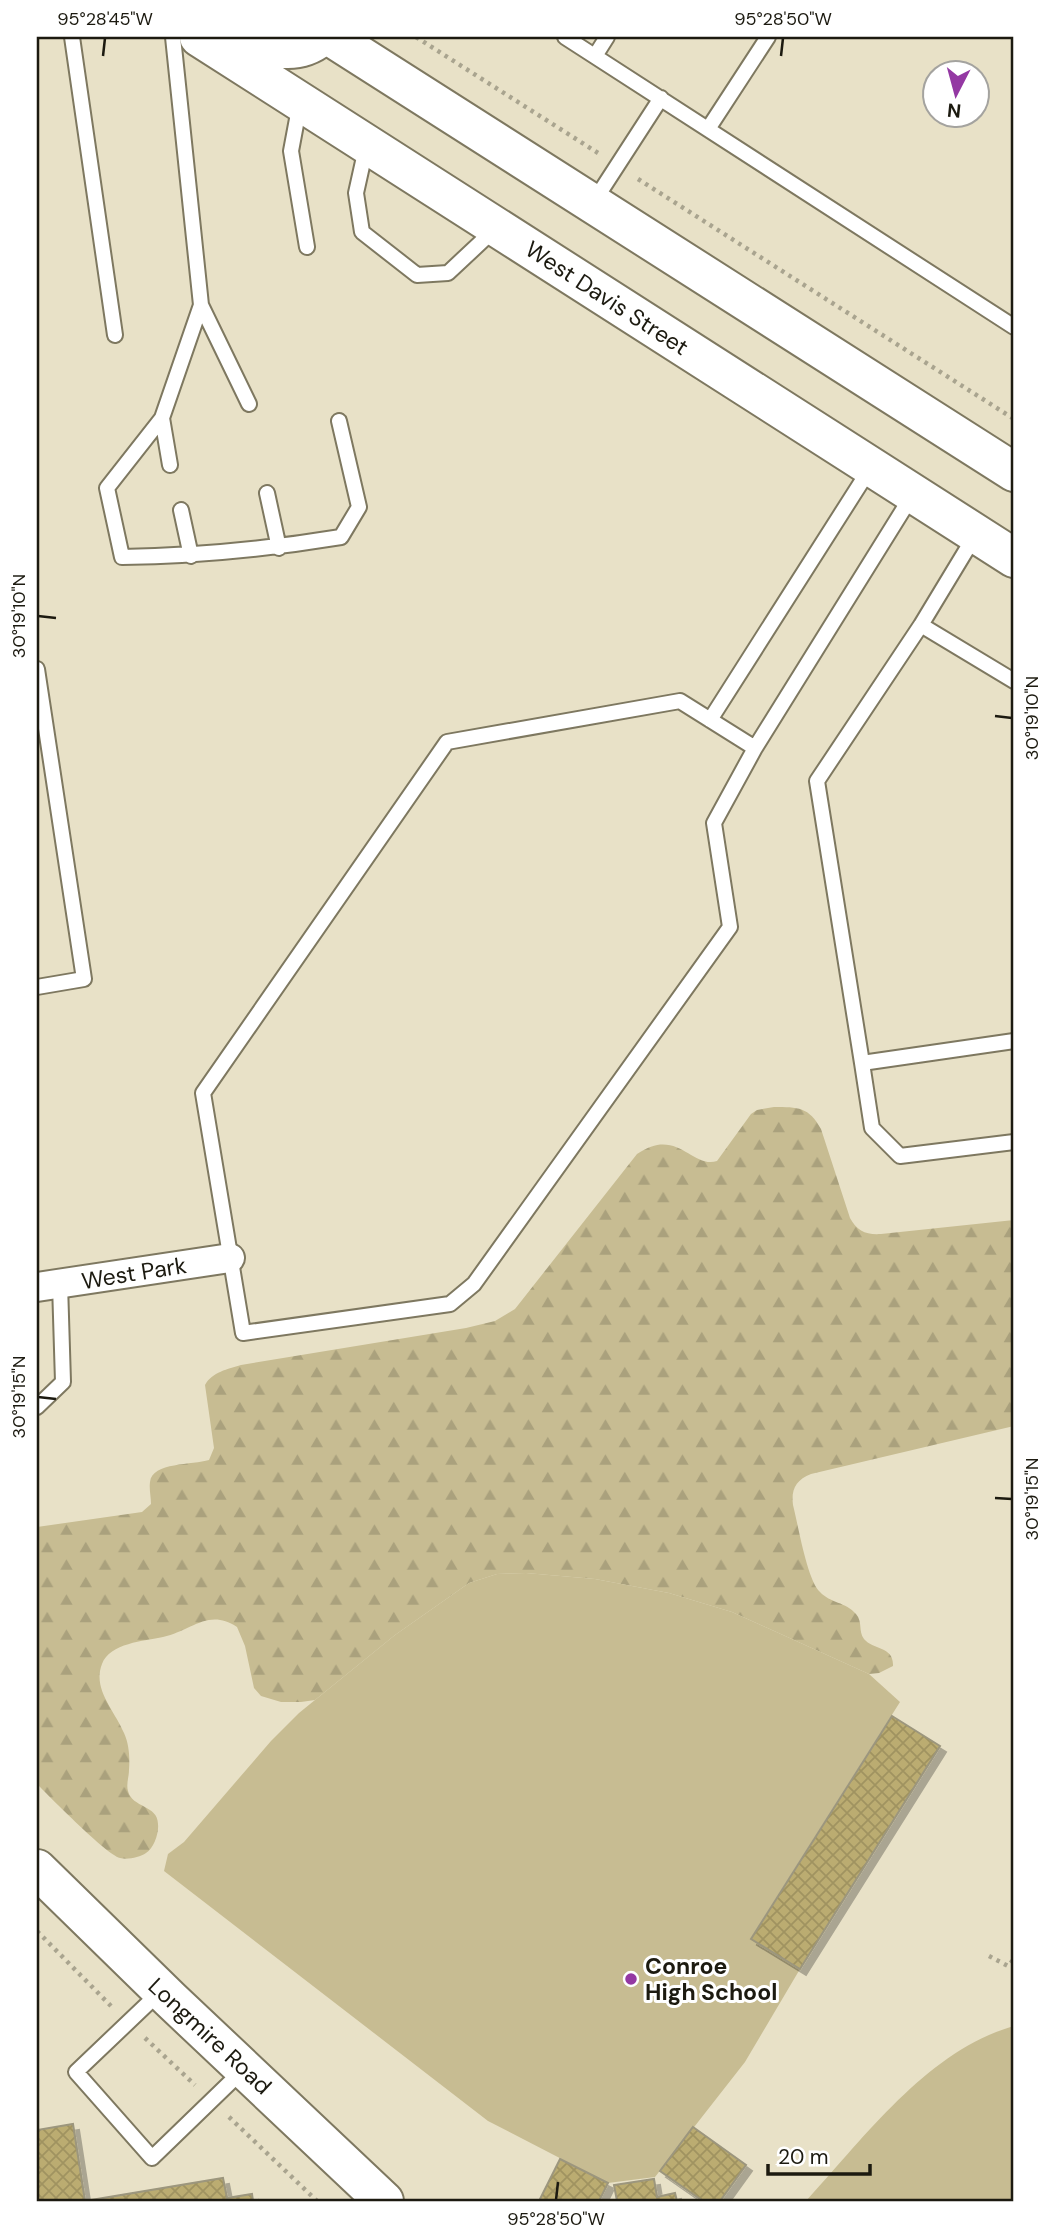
<svg xmlns="http://www.w3.org/2000/svg" width="1051" height="2238" font-family="'DM Sans',sans-serif">
<defs>
<pattern id="forest-firs" width="22" height="20" patternUnits="userSpaceOnUse" patternTransform="scale(1.75)"><rect width="22" height="20" fill="#c7bc92"/><path d="M5 1l3.5 6h-7zM16 11l3.5 6h-7z" fill="#aaa17d"/></pattern>
<pattern id="building-cross-hatch" width="8" height="8" patternUnits="userSpaceOnUse" patternTransform="scale(1.75)"><rect width="8" height="8" fill="#bbac71"/><path d="M0 0l8 8M0 8l8-8" fill="none" stroke="#a09361"/></pattern>
<filter id="shadow"><feDropShadow dx="6" dy="6" stdDeviation="0" flood-color="#0004"/></filter>
</defs>
<rect width="100%" height="100%" fill="#e8e1c7"/>
<path fill="url(#forest-firs)" d="M 774,1107 C 798,1107 809,1107 821,1129 L 850,1218 C 857,1231 866,1235 881,1234 L 1014,1220 L 1014,1426 L 811,1474 C 796,1480 791,1489 793,1505 C 798,1524 807,1580 820,1592 C 830,1603 846,1602 856,1614 C 863,1622 858,1631 864,1639 C 873,1650 894,1646 893,1666 L 879,1673 L 869,1674 L 732,1612 L 669,1593 L 595,1579 L 526,1573 L 497,1574 L 469,1583 L 395,1635 L 315,1700 L 301,1702 L 281,1702 L 261,1696 L 254,1688 L 245,1646 L 237,1627 C 208,1608 192,1631 163,1637 C 144,1641 110,1643 102,1664 C 92,1689 115,1711 124,1733 C 129,1744 130,1757 129,1770 C 129,1777 126,1784 128,1791 C 132,1808 158,1805 158,1824 C 159,1833 154,1848 146,1853 C 140,1857 128,1860 120,1858 C 106,1854 51,1798 37,1784 L 37,1527 L 142,1512 L 151,1504 C 151,1497 149,1489 150,1482 C 152,1462 193,1465 209,1460 L 214,1448 L 205,1385 C 212,1372 228,1369 241,1365 L 466,1328 L 495,1321 L 515,1309 L 637,1154 C 677,1126 692,1169 717,1161 L 751,1114 L 757,1110 Z"/>
<path fill="#c7bc92" d="M 526,1573 L 595,1579 L 669,1593 L 732,1612 L 869,1674 L 900,1702 L 751,1938 L 800,1969 L 745,2062 L 655,2177 L 608,2183 L 488,2121 L 164,1871 L 168,1854 L 184,1842 L 271,1741 L 299,1713 L 395,1635 L 469,1583 L 497,1574 Z
M 1014,2026 L 1014,2201 L 806,2201 C 864,2138 928,2050 1014,2026 Z"/>
<path fill="url(#building-cross-hatch)" stroke="#9c967d" stroke-width="2" filter="url(#shadow)" d="M 892,1716 L 940,1746 L 800,1969 L 751,1939 Z
M 73,2124 L 85,2201 L 223,2178 L 227,2198 L 252,2194 L 253,2201 L 37,2201 L 37,2130 Z
M 693,2127 L 746,2165 L 720,2201 L 703,2201 L 660,2171 Z
M 560,2159 L 608,2183 L 599,2201 L 539,2201 Z
M 654,2179 L 657,2197 L 675,2193 L 677,2201 L 617,2201 L 614,2185 Z"/>
<g fill="none" stroke-linecap="round" stroke-linejoin="round">
<g stroke="#7e7860" stroke-width="18">
<path id="lane" d="M 72,37 L 115,335
M 173,37 L 201,305 L 249,404
M 565,37 L 1014,327
M 595,56 L 607,37
M 300,103 L 291,151 L 307,247
M 708,129 L 768,37
M 366,148 L 356,193 L 362,232 L 417,275 L 448,273 L 496,228
M 593,203 L 661,98
M 162,418 L 107,488 L 122,557 C 196,556 268,549 341,537 L 359,507 L 339,421
M 170,465 L 162,418 L 201,305
M 267,493 L 279,548
M 181,510 L 191,556
M 976,534 L 921,625 L 817,781 L 862,1063 L 1014,1041
M 921,625 L 1014,681
M 37,669 L 84,979 L 37,987
M 710,720 L 871,467
M 755,748 L 680,701 L 447,742 L 203,1093 L 243,1333 L 450,1304 L 474,1284 L 730,927 L 714,823 L 755,748 L 913,494
M 862,1063 L 872,1128 L 900,1156 L 1014,1142
M 37,1407 L 63,1382 L 60,1284
M 161,1991 L 76,2072 L 152,2158 L 243,2070"/>
</g>
<g stroke="#7e7860" stroke-width="32">
<path id="street" d="M 37,1287 L 230,1258"/>
</g>
<g stroke="#7e7860" stroke-width="42">
<path id="secondary" d="M 37,1869 L 170,1999 L 384,2201"/>
</g>
<g stroke="#7e7860" stroke-width="42">
<path id="primary" d="M 199,37 L 1014,558
M 249,37 C 272,51 299,55 321,37
M 331,37 L 1014,472"/>
</g>
<path stroke="#a9a48f" stroke-width="4.5" stroke-dasharray="3.5 5" stroke-linecap="butt" d="M 416,37 L 598,153
M 638,179 L 1014,419
M 37,1931 L 111,2006
M 989,1956 L 1008,1966 L 1014,1959
M 145,2038 L 195,2085
M 229,2117 L 317,2201"/>
<use href="#lane" stroke="#fff" stroke-width="14"/>
<use href="#street" stroke="#fff" stroke-width="28"/>
<use href="#secondary" stroke="#fff" stroke-width="38"/>
<use href="#primary" stroke="#fff" stroke-width="38"/>
</g>
<path fill="none" stroke="#1c1a10" stroke-width="2.5" d="M 103,56 L 105,38M 781,56 L 783,38M 38,616 L 56,618M 995,716 L 1012,718M 38,1397 L 56,1399M 995,1498 L 1012,1499M 556,2200 L 558,2182"/>
<circle fill="#9438a3" stroke="#fff" stroke-width="2.5" cx="631" cy="1979" r="7"/>
<g text-anchor="middle" dominant-baseline="central" stroke-width="6" stroke-linejoin="round" paint-order="stroke">
<g font-size="23" fill="#1c1a10" stroke="#fff">
<text transform="translate(607 298) rotate(33)">West Davis Street</text>
<text transform="translate(134 1273) rotate(-9)">West Park</text>
<text transform="translate(210 2036) rotate(43)">Longmire Road</text>
</g>
<g font-size="23" font-weight="bold" fill="#1c1a10" stroke="#fff" text-anchor="start">
<text x="645" y="1966">Conroe<tspan x="645" dy="26">High School</tspan></text>
</g>
</g>
<rect width="1051" height="2238" fill="none" stroke="#ffffff" stroke-width="77"/>
<g transform="translate(956 94) rotate(186)"><circle r="33" fill="#ffffff" stroke="#a4a39f" stroke-width="2"/>
<path d="M0-5L12 26L0 18L-12 26Z" fill="#9438a3"/>
<text y="-10" font-size="19" font-weight="bold" text-anchor="middle" fill="#1c1a10">N</text>
</g>
<path d="M768 2164v10h102v-10" fill="none" stroke="#1c1a10" stroke-width="3.5"/>
<text x="778" y="2164" font-size="21" fill="#1c1a10" stroke="#ffffff" stroke-width="5" paint-order="stroke">20 m</text>
<rect x="38" y="38" width="974" height="2162" fill="none" stroke="#1c1a10" stroke-width="2.5"/>
<g font-size="18" text-anchor="middle" fill="#1c1a10">
<text x="105" y="25">95°28'45"W</text>
<text x="783" y="25">95°28'50"W</text>
<text transform="translate(19 616) rotate(-90)" y="6">30°19'10"N</text>
<text transform="translate(1032 718) rotate(-90)" y="6">30°19'10"N</text>
<text transform="translate(19 1397) rotate(-90)" y="6">30°19'15"N</text>
<text transform="translate(1032 1499) rotate(-90)" y="6">30°19'15"N</text>
<text x="556" y="2225">95°28'50"W</text>
</g>
</svg>
